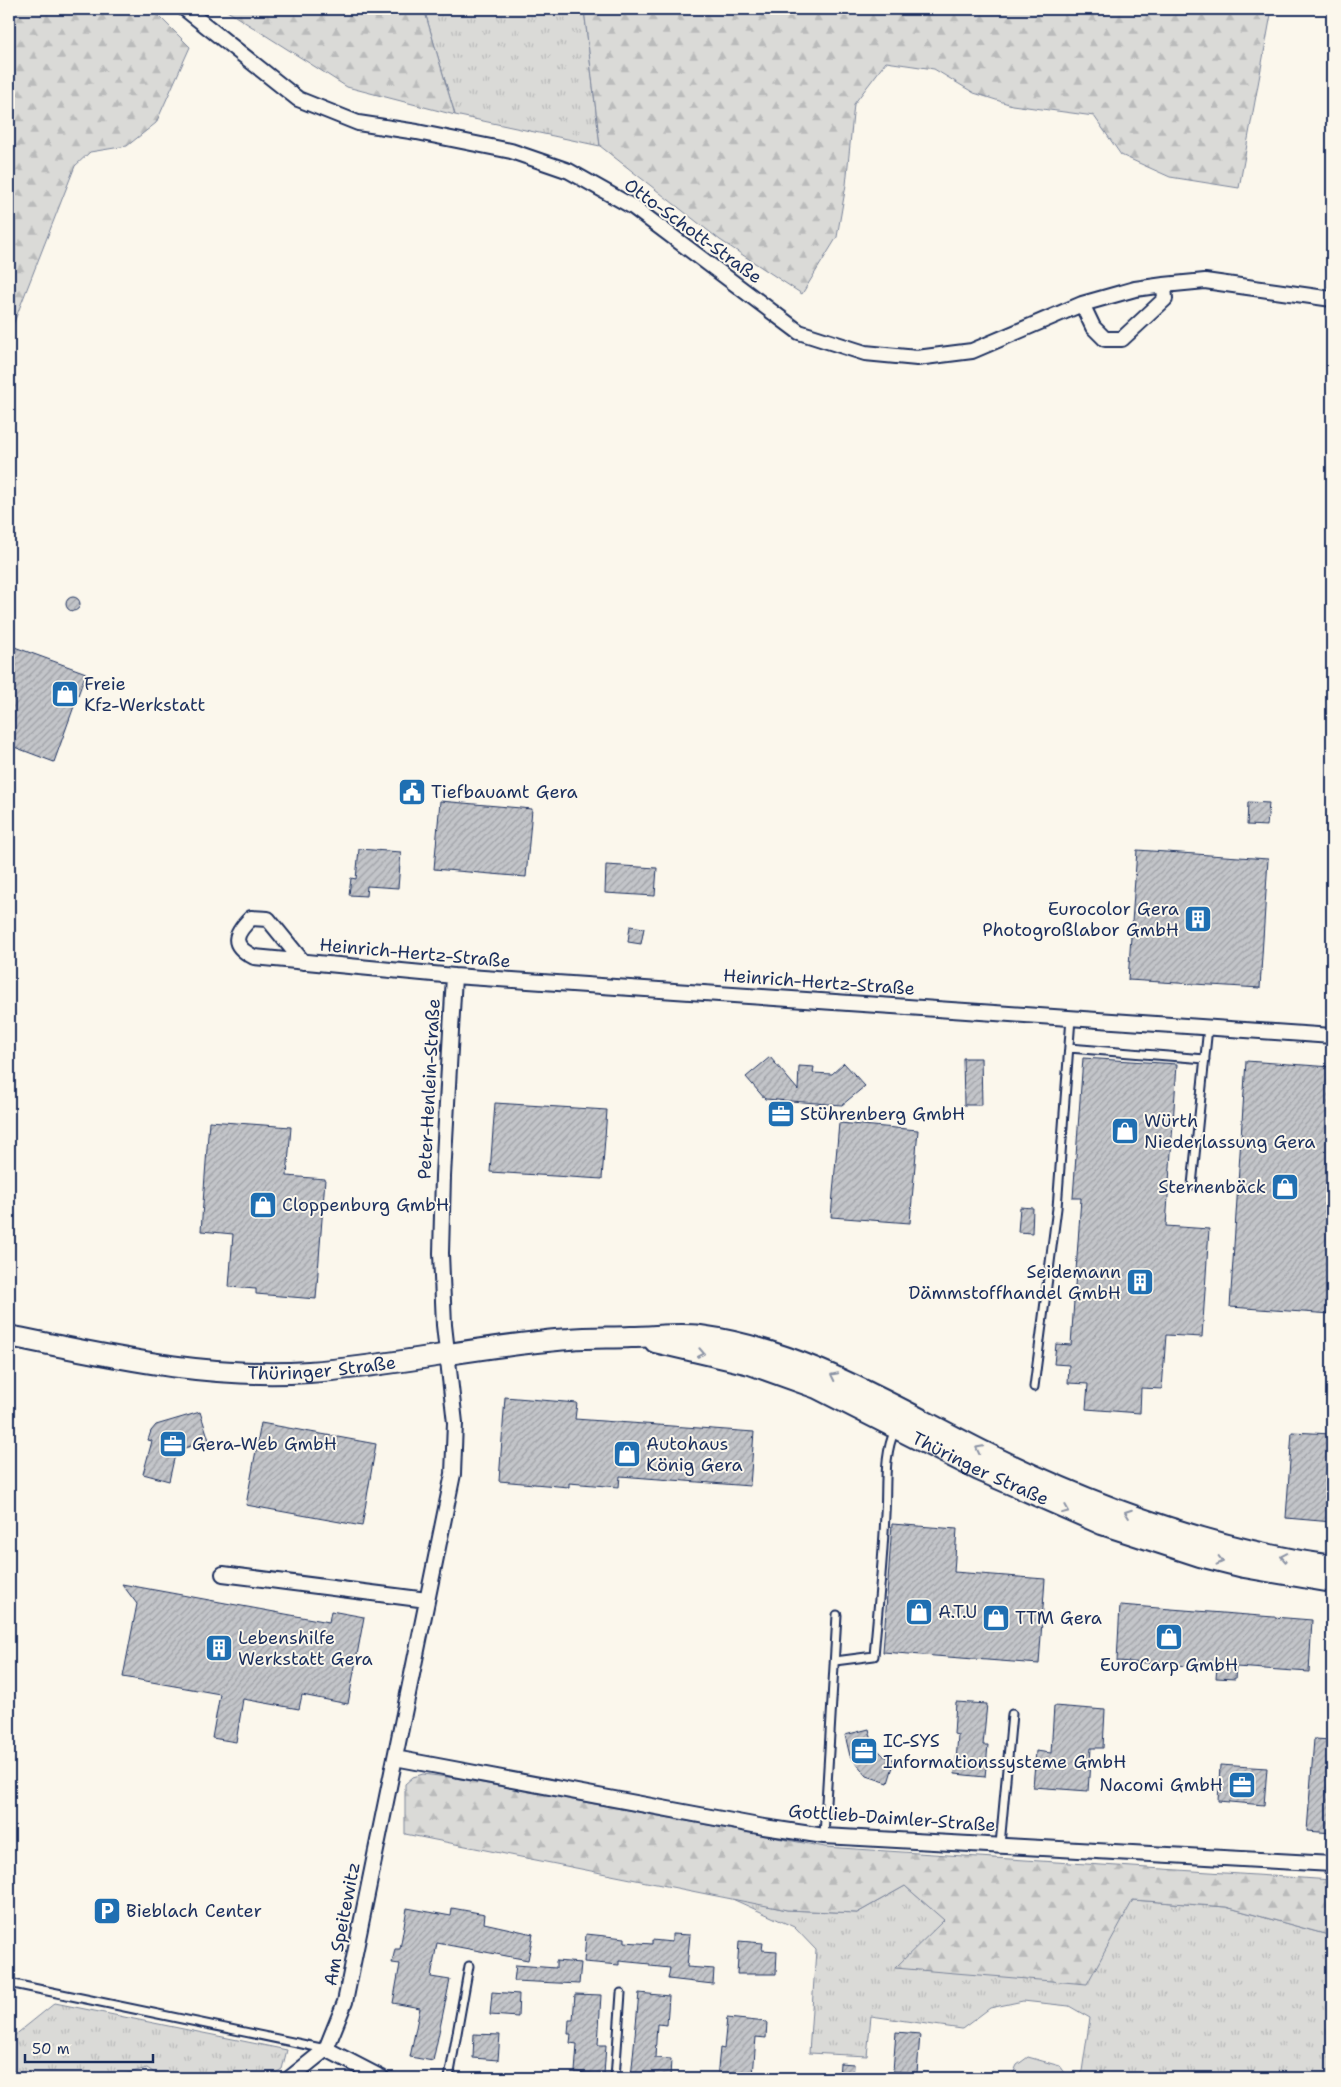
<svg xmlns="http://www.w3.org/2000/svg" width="1341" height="2087" font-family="'Shantell Sans',sans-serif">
<defs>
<pattern id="grass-tufts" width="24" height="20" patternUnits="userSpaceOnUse" patternTransform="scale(1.25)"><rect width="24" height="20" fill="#dadad7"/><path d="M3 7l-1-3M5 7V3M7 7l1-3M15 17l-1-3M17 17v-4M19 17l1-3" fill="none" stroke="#babbbb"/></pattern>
<pattern id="forest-firs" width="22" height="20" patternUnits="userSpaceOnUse" patternTransform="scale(1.25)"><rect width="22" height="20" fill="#dadad7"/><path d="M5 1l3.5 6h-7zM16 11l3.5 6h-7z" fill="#babbbb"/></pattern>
<pattern id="building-hatch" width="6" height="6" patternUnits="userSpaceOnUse" patternTransform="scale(1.25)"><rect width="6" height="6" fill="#c3c5c9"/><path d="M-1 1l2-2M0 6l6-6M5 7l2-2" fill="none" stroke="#9ea0a6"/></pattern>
</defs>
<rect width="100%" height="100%" fill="#fbf7ec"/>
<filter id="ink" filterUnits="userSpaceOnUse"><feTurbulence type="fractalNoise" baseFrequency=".02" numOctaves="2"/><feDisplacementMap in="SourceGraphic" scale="10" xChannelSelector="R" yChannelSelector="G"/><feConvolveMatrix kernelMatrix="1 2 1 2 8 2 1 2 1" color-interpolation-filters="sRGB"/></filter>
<g filter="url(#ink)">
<path fill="url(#grass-tufts)" stroke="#7a849a" d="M 424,9 L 584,9 L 600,146 L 455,115 Z
M 905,1886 L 945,1920 L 896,1968 L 1133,1900 L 1226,1907 L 1332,1936 L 1332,2078 L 1081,2078 L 1090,2018 L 1069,2006 L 1023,2001 L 990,2008 L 962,2029 L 871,2016 L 867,2056 L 809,2053 L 816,1950 L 794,1927 L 728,1897 L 787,1910 L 857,1913 Z
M 55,2003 L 287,2050 L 282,2069 L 268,2078 L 162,2078 L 147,2068 L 111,2078 L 9,2078 L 9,2040 Z"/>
<path fill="url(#forest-firs)" stroke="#7a849a" d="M 9,9 L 152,9 L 190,47 L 156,123 L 127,146 L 90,152 L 75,166 L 9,335 Z
M 224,9 L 424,9 L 455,115 L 347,87 Z
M 584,9 L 1272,9 L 1239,188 L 1170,177 L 1121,155 L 1094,116 L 1012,105 L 974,93 L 934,69 L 886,62 L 854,104 L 846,185 L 837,237 L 802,294 L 720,240 L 600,146 Z
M 423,1774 L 455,1778 L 825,1847 L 1332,1880 L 1332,1936 L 1226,1907 L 1133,1900 L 1087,1984 L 895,1968 L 944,1920 L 905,1886 L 857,1913 L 787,1910 L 405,1834 L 405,1784 L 413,1777 Z"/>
<path fill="#dadad7" stroke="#7a849a" d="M 1028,2057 L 1060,2066 L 1066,2074 L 1065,2078 L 1011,2078 L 1017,2065 Z"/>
<path fill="url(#building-hatch)" stroke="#1b2f5e" d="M66 604a7 7 0 1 1 14 0a7 7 0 1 1-14 0Z
M 9,645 L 86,673 L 54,762 L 9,745 Z
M 440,801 L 532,809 L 526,877 L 434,869 Z
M 1248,802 L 1269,803 L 1267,826 L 1247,825 Z
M 359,849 L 401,852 L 398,888 L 367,886 L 366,896 L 349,895 L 351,878 L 356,879 Z
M 1137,850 L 1268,859 L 1260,988 L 1128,980 Z
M 606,865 L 657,868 L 655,896 L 605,893 Z
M 630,926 L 644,928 L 641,944 L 628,942 Z
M 770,1057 L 798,1090 L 799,1066 L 814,1067 L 813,1073 L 832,1074 L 844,1063 L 865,1086 L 842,1105 L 765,1099 L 746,1077 Z
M 963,1058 L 981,1058 L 982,1105 L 964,1105 Z
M 1083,1058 L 1177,1064 L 1166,1226 L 1209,1229 L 1202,1337 L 1166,1335 L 1162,1389 L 1141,1388 L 1140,1413 L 1086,1409 L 1088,1384 L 1068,1383 L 1069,1365 L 1054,1364 L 1056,1344 L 1071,1345 L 1081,1198 L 1073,1198 Z
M 1246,1061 L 1332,1067 L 1332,1314 L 1230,1307 Z
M 495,1103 L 607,1110 L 602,1179 L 490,1172 Z
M 209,1121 L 291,1127 L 287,1176 L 325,1179 L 316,1299 L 256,1294 L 256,1289 L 229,1287 L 233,1234 L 201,1231 Z
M 839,1123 L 918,1130 L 910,1223 L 831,1217 Z
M 1020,1207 L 1033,1208 L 1032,1233 L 1018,1232 Z
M 505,1397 L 577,1403 L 575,1419 L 754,1432 L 750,1486 L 620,1476 L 619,1487 L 569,1483 L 569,1487 L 499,1481 Z
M 200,1412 L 209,1440 L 185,1448 L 174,1459 L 169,1481 L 143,1474 L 152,1441 L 148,1440 L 151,1431 L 156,1425 Z
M 261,1423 L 376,1444 L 362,1526 L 246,1505 Z
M 1292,1432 L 1332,1434 L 1332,1522 L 1286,1518 Z
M 892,1524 L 957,1529 L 954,1572 L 1045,1579 L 1039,1664 L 883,1652 Z
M 122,1584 L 329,1622 L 331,1611 L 364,1617 L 348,1704 L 302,1695 L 299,1709 L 243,1699 L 236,1742 L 212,1738 L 220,1694 L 123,1677 L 137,1604 Z
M 1120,1605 L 1312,1620 L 1309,1672 L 1236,1667 L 1235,1679 L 1216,1678 L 1217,1668 L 1117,1661 Z
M 956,1702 L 987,1704 L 983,1745 L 988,1745 L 985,1777 L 955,1774 L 958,1735 L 954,1734 Z
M 1054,1706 L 1105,1710 L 1103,1748 L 1091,1748 L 1088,1791 L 1033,1787 L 1036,1751 L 1051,1753 Z
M 869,1729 L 873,1745 L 884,1756 L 895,1760 L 888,1783 L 867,1776 L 850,1756 L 845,1735 Z
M 1314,1739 L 1332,1740 L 1332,1833 L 1307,1831 Z
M 1220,1765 L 1267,1768 L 1264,1805 L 1218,1801 Z
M 407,1908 L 451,1916 L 452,1908 L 485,1914 L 484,1923 L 533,1934 L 528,1960 L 437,1943 L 431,1977 L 450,1980 L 433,2061 L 410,2057 L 420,2008 L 393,2003 L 400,1964 L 392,1963 L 395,1949 L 400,1949 Z
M 586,1934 L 625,1938 L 625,1942 L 652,1944 L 652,1940 L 672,1942 L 672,1934 L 690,1935 L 687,1967 L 714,1969 L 713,1984 L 668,1979 L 670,1968 L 650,1966 L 650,1964 L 619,1961 L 619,1965 L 584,1962 Z
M 739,1941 L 763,1943 L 762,1950 L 777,1951 L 776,1974 L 737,1974 Z
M 556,1961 L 581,1963 L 579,1984 L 514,1981 L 516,1965 L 556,1968 Z
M 492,1992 L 519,1994 L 518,2017 L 490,2015 Z
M 639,1993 L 669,1996 L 667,2025 L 657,2024 L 655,2058 L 671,2059 L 670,2078 L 631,2078 Z
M 575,1994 L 601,1995 L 598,2045 L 606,2045 L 604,2075 L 575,2072 L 577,2044 L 570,2043 L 571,2034 L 568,2034 L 569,2020 L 573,2020 Z
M 727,2018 L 767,2022 L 766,2038 L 756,2037 L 753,2076 L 746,2075 L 746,2078 L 717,2078 L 720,2048 L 724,2049 Z
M 896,2032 L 920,2034 L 917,2073 L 893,2071 Z
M 474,2034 L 500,2035 L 498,2060 L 473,2058 Z
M 840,2063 L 854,2064 L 853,2078 L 839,2078 Z"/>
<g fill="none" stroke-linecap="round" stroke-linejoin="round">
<g stroke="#1b2f5e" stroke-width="11">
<path id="service" d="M 1069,1048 L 1205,1059
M 1192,1185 L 1208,1027
M 1034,1387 L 1057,1208 L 1071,1018
M 835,1661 L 874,1656 C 878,1609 883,1561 885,1514 C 887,1486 883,1456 895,1430
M 824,1836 L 837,1615
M 1000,1845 L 1012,1714
M 9,1983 L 326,2049
M 449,2078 L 469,1966
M 615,2078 L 621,1993"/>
</g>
<g stroke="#1b2f5e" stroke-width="18">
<path id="minor" d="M 185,9 L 298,99 L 358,123 L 417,132 L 511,151 L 569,171 L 633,207 L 799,332 L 865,353 L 917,358 L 972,351 L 1082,304 L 1135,289 L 1164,285 L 1205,281 L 1332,299
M 1082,304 L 1093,327 L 1105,339 L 1122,339 L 1165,299 L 1164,285
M 303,962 L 268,919 L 251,918 C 234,935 230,945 254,957 L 454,976 L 1332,1036
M 223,1574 L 427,1600
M 395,1758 L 764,1827 L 824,1836 L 1332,1864
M 326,2049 L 382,2078
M 290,2078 L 326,2049 L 345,2002 L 453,1474 L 455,1423 L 444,1325 L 441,1253 L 443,1176 L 454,976"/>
</g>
<g stroke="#1b2f5e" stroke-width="24">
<g id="secondary">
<path id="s1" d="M 9,1336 C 109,1356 206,1379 309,1372 C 396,1366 482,1345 569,1339 C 590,1337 611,1338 631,1337 C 654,1337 677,1333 700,1336 C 804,1350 894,1407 986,1453 C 1095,1507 1212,1549 1332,1566"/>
<path id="s2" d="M 655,1342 L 750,1364 L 817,1388 L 979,1470 L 1102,1524 L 1200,1556 L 1244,1567 L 1332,1582"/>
</g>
</g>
<use href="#service" stroke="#fbf7ec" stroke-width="7"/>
<use href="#minor" stroke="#fbf7ec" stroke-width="14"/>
<use href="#secondary" stroke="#fbf7ec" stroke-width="20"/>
<path stroke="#1b2f5e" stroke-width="1" d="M 9,1458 L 11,1483 L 9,1494"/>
</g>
<defs><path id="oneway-chevron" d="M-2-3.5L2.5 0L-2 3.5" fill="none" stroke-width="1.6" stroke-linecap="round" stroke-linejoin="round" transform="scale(1.25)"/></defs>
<g stroke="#8b93a5">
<use href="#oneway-chevron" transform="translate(701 1353) rotate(11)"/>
<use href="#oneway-chevron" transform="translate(834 1376) rotate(-154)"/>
<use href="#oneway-chevron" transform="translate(979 1449) rotate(-153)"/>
<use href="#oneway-chevron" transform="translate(1066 1510) rotate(22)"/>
<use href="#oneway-chevron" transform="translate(1128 1513) rotate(-160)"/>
<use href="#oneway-chevron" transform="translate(1284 1557) rotate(-169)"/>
<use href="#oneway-chevron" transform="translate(1220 1561) rotate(14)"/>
</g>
</g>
<defs>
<g id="shop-square" transform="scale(1.4375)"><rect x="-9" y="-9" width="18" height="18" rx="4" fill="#1f6fb2" stroke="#fbf7ec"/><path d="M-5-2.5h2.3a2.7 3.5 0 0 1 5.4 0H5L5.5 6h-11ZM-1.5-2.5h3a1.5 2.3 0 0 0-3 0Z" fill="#fff"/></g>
<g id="civic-square" transform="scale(1.4375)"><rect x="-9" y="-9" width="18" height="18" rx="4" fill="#1f6fb2" stroke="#fbf7ec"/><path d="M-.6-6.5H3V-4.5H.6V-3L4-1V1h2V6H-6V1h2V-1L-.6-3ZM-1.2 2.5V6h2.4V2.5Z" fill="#fff"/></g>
<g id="building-square" transform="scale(1.4375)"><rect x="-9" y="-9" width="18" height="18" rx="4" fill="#1f6fb2" stroke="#fbf7ec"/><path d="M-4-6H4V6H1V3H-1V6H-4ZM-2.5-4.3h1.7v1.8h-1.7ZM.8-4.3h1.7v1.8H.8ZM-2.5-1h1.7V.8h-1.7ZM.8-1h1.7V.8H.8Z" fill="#fff"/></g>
<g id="office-square" transform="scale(1.4375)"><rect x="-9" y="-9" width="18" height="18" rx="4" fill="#1f6fb2" stroke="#fbf7ec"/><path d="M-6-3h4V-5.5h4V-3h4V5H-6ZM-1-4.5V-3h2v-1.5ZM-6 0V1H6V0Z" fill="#fff"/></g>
<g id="parking-square" transform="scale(1.4375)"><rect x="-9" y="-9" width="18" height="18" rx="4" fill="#1f6fb2" stroke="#fbf7ec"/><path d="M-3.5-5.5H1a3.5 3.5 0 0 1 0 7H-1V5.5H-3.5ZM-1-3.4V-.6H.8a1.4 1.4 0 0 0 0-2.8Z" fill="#fff"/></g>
</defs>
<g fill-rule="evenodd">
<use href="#shop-square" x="65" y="694"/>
<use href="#civic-square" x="412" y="792"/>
<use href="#building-square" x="1198" y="919"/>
<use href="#office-square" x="781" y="1114"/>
<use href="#shop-square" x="1125" y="1131"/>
<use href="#shop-square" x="1285" y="1187"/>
<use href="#shop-square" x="263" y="1205"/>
<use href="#building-square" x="1140" y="1282"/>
<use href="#office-square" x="173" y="1444"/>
<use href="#shop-square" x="627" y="1454"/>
<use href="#shop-square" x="919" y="1612"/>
<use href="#shop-square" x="996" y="1618"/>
<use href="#shop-square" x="1169" y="1637"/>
<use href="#building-square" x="219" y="1648"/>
<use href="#office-square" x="864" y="1751"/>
<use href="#office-square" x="1242" y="1785"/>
<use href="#parking-square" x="107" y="1911"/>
</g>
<g text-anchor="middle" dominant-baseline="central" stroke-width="4" stroke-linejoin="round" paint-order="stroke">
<g font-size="18" fill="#1b2f5e" stroke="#fbf7ec">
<text transform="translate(693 231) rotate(36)">Otto-Schott-Straße</text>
<text transform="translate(415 953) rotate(5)">Heinrich-Hertz-Straße</text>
<text transform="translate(819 982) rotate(4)">Heinrich-Hertz-Straße</text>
<text transform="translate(429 1089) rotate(-87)">Peter-Henlein-Straße</text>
<text stroke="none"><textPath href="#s1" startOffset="316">Thüringer Straße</textPath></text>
<text stroke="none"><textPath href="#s2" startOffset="351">Thüringer Straße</textPath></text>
<text transform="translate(892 1818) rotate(4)">Gottlieb-Daimler-Straße</text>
<text transform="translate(342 1924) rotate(-79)">Am Speitewitz</text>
</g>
<g font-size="18" fill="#1b2f5e" stroke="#fbf7ec" text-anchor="start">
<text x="84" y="684">Freie<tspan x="84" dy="21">Kfz-Werkstatt</tspan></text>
<text x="431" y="792">Tiefbauamt Gera</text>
<text x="1179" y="909" text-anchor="end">Eurocolor Gera<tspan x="1179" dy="21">Photogroßlabor GmbH</tspan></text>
<text x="800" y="1114">Stührenberg GmbH</text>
<text x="1144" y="1121">Würth<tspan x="1144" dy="21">Niederlassung Gera</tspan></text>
<text x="1266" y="1187" text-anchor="end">Sternenbäck</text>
<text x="282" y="1205">Cloppenburg GmbH</text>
<text x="1121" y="1272" text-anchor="end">Seidemann<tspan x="1121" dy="21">Dämmstoffhandel GmbH</tspan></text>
<text x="192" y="1444">Gera-Web GmbH</text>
<text x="646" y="1444">Autohaus<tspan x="646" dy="21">König Gera</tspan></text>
<text x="938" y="1612">A.T.U</text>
<text x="1015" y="1618">TTM Gera</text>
<text x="238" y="1638">Lebenshilfe<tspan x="238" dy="21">Werkstatt Gera</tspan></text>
<text x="1169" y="1665" text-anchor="middle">EuroCarp GmbH</text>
<text x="883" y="1741">IC-SYS<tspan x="883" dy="21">Informationssysteme GmbH</tspan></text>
<text x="1223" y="1785" text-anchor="end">Nacomi GmbH</text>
<text x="126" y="1911">Bieblach Center</text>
</g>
</g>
<rect width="1341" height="2087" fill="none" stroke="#fbf7ec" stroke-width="30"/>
<rect x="15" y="15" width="1311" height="2057" fill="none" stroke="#1b2f5e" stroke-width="2" filter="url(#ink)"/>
<path d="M25 2054v8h128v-8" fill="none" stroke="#1b2f5e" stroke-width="2.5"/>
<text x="32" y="2054" font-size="15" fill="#1b2f5e" stroke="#fbf7ec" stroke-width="4" paint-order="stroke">50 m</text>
</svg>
